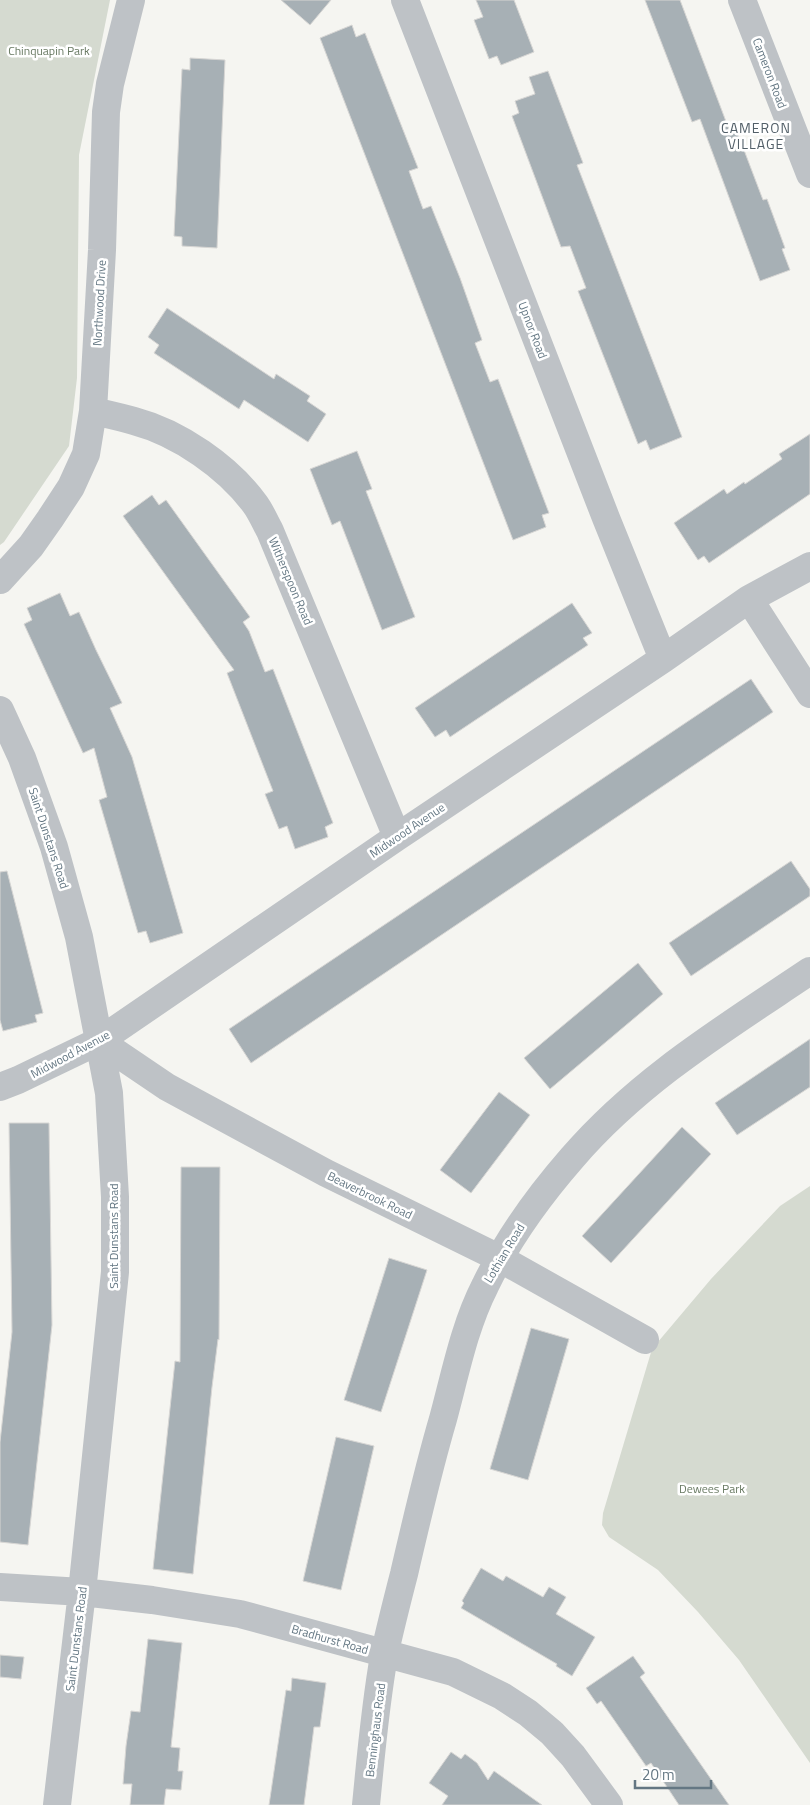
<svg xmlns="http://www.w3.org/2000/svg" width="810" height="1805" font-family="'Titillium Web',sans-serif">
<rect width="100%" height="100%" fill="#f5f5f1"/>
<path fill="#d5dad0" d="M 0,0 L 110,0 L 79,155 L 77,378 L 69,446 L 4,542 L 0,545 Z
M 810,1186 L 810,1763 L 739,1660 L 698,1612 L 658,1570 L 609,1537 L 602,1525 L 603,1513 L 652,1349 L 711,1279 L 780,1206 Z"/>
<path fill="#a7b0b5" stroke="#d7d6d4" d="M 281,0 L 331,0 L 310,25 Z
M 476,0 L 514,0 L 534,52 L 501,65 L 497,56 L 489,59 L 474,20 L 483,17 Z
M 645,0 L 680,0 L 730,132 L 736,129 L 763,200 L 767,199 L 785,248 L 782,249 L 790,270 L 760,281 L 700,119 L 692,122 Z
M 352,25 L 356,37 L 365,33 L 418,168 L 409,171 L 423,209 L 431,206 L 460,278 L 482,340 L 475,343 L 490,382 L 498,379 L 549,513 L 542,515 L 546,527 L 513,540 L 320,38 Z
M 190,58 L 225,60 L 217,248 L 182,246 L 182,237 L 174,236 L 182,69 L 190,70 Z
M 548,71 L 583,163 L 577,165 L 682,437 L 650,450 L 646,440 L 638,444 L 578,291 L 586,288 L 570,246 L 561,247 L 512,116 L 519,113 L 515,101 L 535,94 L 529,77 Z
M 167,308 L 274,379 L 276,374 L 310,396 L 307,401 L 326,414 L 308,442 L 244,400 L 239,409 L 154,353 L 159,345 L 148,337 Z
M 810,434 L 810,494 L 709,563 L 704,556 L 698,560 L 674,523 L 724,489 L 727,494 L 744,482 L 745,484 L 782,459 L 779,454 Z
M 357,451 L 372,489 L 366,491 L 415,617 L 382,630 L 340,521 L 332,525 L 310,469 Z
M 152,495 L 159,505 L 166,500 L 250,617 L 243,622 L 249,631 L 265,672 L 273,669 L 333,823 L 325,827 L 328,837 L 295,849 L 287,826 L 279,829 L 265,794 L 273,791 L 227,673 L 234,670 L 123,516 Z
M 60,593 L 70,616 L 79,612 L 96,650 L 122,703 L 110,708 L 132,757 L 183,933 L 150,943 L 146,931 L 138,933 L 99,800 L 107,797 L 94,748 L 83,753 L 24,624 L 32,620 L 27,608 Z
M 572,603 L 592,633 L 583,638 L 588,645 L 450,737 L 446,730 L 435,737 L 415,708 Z
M 751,679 L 773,712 L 251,1063 L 229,1029 Z
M 791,861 L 810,889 L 810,896 L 691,976 L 669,943 Z
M 7,871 L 43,1013 L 35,1015 L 37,1022 L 3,1031 L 0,1020 L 0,872 Z
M 638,963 L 663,994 L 550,1089 L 524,1058 Z
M 810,1039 L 810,1087 L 737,1135 L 715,1103 Z
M 499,1092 L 530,1115 L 471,1193 L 440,1170 Z
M 9,1123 L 49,1123 L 52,1325 L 28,1545 L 0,1542 L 0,1442 L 12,1332 Z
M 682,1127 L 711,1154 L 611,1263 L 582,1236 Z
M 181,1167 L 220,1167 L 219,1340 L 218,1339 L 212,1387 L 193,1574 L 153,1569 L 175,1361 L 180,1362 Z
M 389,1258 L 427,1270 L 381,1412 L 344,1400 Z
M 531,1328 L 569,1339 L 528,1480 L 490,1469 Z
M 336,1437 L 374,1446 L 341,1590 L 303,1581 Z
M 481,1568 L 503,1581 L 506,1576 L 543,1597 L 549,1587 L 566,1597 L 556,1614 L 595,1637 L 572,1676 L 556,1666 L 557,1664 L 461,1608 L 464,1603 L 462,1601 Z
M 148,1639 L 182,1643 L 171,1747 L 180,1748 L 178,1771 L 183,1771 L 181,1790 L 166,1789 L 164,1805 L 130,1805 L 132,1784 L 123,1784 L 126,1746 L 131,1711 L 140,1712 Z
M 0,1655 L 24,1657 L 21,1679 L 0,1677 Z
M 633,1656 L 645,1673 L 640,1677 L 729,1805 L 679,1805 L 651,1763 L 646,1766 L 601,1701 L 597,1704 L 586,1688 Z
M 292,1678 L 326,1683 L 320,1727 L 314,1727 L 304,1805 L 269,1805 L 286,1690 L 291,1691 Z
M 451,1752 L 461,1759 L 465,1754 L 477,1763 L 488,1780 L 494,1771 L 542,1805 L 442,1805 L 448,1796 L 429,1783 Z"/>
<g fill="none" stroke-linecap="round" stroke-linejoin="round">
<path stroke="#bec2c6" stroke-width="28" d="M 405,0 L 606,518 L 663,659
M 742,0 L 810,174
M 93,411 C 106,414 120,417 134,421 C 179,433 228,467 255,504 C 261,512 265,522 270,531 L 397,837
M 0,580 L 31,546 L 50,519 L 71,487 L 86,454 L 93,411 L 102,250 L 106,112 L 110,84 L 131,0
M 749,599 L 810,694
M 0,710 L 22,758 L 54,847 L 79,937 L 109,1093 L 115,1197 L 115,1272 L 82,1592 L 57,1805
M 99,1041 L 167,1087 L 326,1173 L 499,1258 L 645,1340
M 0,1087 L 18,1080 L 99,1041 L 397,837 L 663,659 L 749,599 L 810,566
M 0,1587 L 82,1592 L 152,1600 L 240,1614 L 453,1672 L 502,1696 L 528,1713 L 552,1733 L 573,1756 L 609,1805
M 366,1805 C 371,1755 375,1706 384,1656 C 390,1629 397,1601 404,1574 C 416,1522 428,1470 443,1419 C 455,1375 464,1327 485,1286 C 507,1240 538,1197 572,1158 C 639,1080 725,1028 810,971"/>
</g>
<g text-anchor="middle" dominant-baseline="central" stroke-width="5" stroke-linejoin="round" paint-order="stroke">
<g font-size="12" fill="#697a63" stroke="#fff">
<text x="49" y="50">Chinquapin Park</text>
<text x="712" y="1488">Dewees Park</text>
</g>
<g font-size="12" fill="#647783" stroke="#fff">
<text transform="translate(770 73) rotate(69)">Cameron Road</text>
<text transform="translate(99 303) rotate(-87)">Northwood Drive</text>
<text transform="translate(533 330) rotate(69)">Upnor Road</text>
<text transform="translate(291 581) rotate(67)">Witherspoon Road</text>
<text transform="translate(407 830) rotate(-34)">Midwood Avenue</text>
<text transform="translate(49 838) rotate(72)">Saint Dunstans Road</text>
<text transform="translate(70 1054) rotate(-28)">Midwood Avenue</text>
<text transform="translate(370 1195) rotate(26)">Beaverbrook Road</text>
<text transform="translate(113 1236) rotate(-90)">Saint Dunstans Road</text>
<text transform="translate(504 1253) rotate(-59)">Lothian Road</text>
<text transform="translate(76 1639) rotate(-83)">Saint Dunstans Road</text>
<text transform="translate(330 1639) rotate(16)">Bradhurst Road</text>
<text transform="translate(375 1730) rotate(-83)">Benninghaus Road</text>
</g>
<g font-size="14" letter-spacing="1" fill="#525f68" stroke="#fff">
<text x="756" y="127">CAMERON<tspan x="756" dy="16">VILLAGE</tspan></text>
</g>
</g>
<path d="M635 1780v8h76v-8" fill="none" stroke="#647783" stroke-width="2.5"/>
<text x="642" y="1780" font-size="15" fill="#647783" stroke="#ffffff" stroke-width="4" paint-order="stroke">20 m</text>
</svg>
